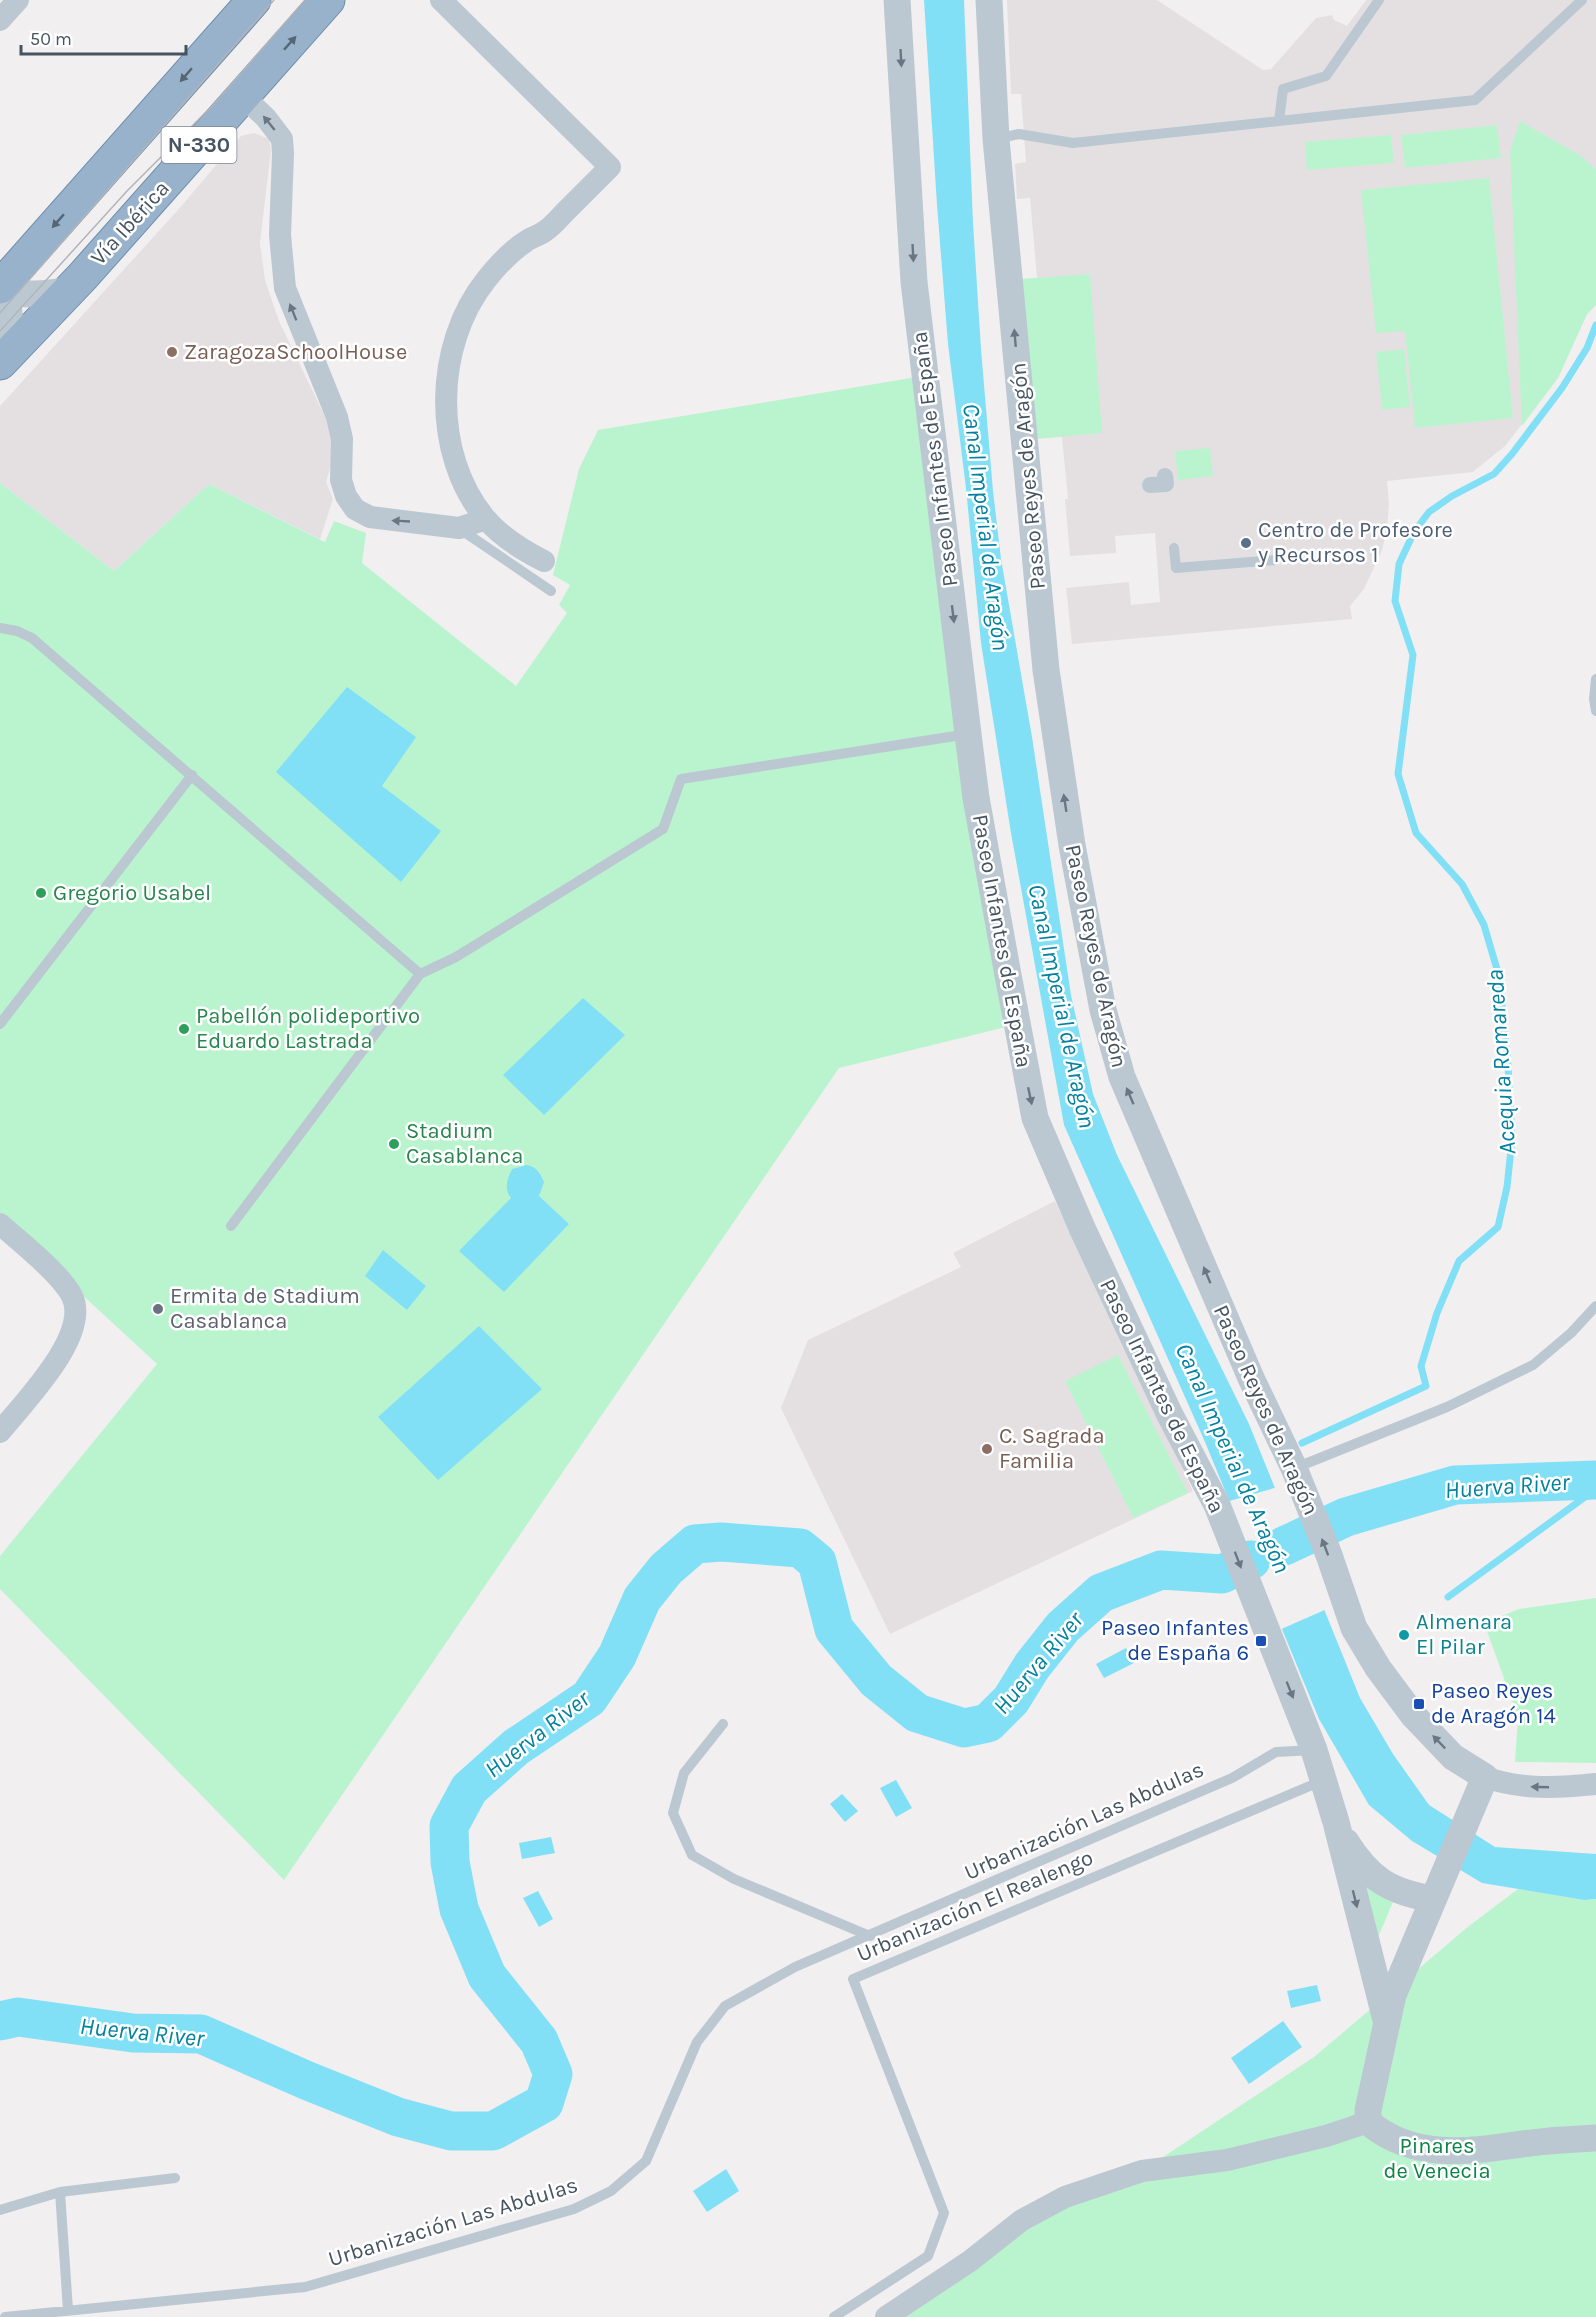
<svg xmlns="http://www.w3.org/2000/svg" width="1596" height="2317" font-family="Karla,sans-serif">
<rect width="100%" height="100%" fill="#f2eff0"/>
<path fill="#e4e0e2" d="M 1007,0 L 1157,0 L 1263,70 L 1271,69 L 1316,18 L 1332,15 L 1334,20 L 1347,26 L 1366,0 L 1596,0 L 1596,305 L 1587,314 L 1558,378 L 1505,446 L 1473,472 L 1387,481 L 1389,503 L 1387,529 L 1382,550 L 1364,589 L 1350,606 L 1352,619 L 1072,644 L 1066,588 L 1129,582 L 1131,605 L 1160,602 L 1155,533 L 1115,536 L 1116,553 L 1070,556 L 1065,499 L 1068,499 L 1062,437 L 1035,439 L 1037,277 L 1030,198 L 1017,199 L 1015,164 L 1026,162 L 1021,94 L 1011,94 Z
M 254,133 L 269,139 L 271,150 L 260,243 L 265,280 L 279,321 L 327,421 L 332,440 L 332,462 L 326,482 L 333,499 L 320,539 L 209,484 L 114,571 L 0,483 L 0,406 L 177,211 L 241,136 Z
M 1055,1201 L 1193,1491 L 890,1634 L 781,1408 L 808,1340 L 961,1267 L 953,1253 Z"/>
<path fill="#baf4cf" d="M 1520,121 L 1581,156 L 1596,170 L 1596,305 L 1587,314 L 1558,378 L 1522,426 L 1510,151 Z
M 1497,125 L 1501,158 L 1405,168 L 1401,135 Z
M 1391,135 L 1394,163 L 1307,170 L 1305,142 Z
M 1489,178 L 1513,418 L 1415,428 L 1405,331 L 1376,333 L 1361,190 Z
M 1090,274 L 1102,433 L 1035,439 L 1020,279 Z
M 1404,349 L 1410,407 L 1382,410 L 1376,352 Z
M 917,377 L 1010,1026 L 839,1068 L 284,1880 L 0,1589 L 0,1556 L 157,1364 L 0,1219 L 0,483 L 114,571 L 209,484 L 325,542 L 334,521 L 366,533 L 362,563 L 516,686 L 567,613 L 559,605 L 570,585 L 553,575 L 579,469 L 598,430 Z
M 1210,448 L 1213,476 L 1178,480 L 1175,451 Z
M 1118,1355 L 1188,1493 L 1133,1518 L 1065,1381 Z
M 1596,1598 L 1596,1763 L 1515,1762 L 1518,1717 L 1484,1623 L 1519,1609 Z
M 1357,1875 L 1393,1902 L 1373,1949 Z
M 1518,1889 L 1584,1900 L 1596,1899 L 1596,2317 L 886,2317 L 1022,2220 L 1142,2171 L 1314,2057 L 1469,1926 Z"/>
<path fill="#82e0f6" d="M 924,0 L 964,0 L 973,223 L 981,349 L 993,491 L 1001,559 L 1032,737 L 1071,995 L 1093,1094 L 1117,1155 L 1249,1424 L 1360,1698 L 1393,1754 L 1429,1805 L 1495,1847 L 1596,1854 L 1596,1899 L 1584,1900 L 1482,1883 L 1412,1841 L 1369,1805 L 1319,1719 L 1205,1442 L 1064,1125 L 1011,833 L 981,643 L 966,488 L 948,344 L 937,205 Z
M 347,687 L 416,737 L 382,786 L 441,831 L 401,882 L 276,772 Z
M 583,998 L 625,1035 L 544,1115 L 503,1075 Z
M 527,1165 C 537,1167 540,1173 544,1182 L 539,1196 L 569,1224 L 504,1292 L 459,1251 L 511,1198 C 504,1189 507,1179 512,1169 Z
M 383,1250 L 426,1286 L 407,1310 L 365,1276 Z
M 479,1326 L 542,1389 L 438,1480 L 378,1417 Z
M 1126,1648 L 1134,1663 L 1104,1678 L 1096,1664 Z
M 896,1780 L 912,1808 L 896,1817 L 880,1788 Z
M 842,1794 L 858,1811 L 845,1822 L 830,1804 Z
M 551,1837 L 555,1853 L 522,1859 L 519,1843 Z
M 538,1891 L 553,1919 L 539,1927 L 523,1898 Z
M 1317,1985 L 1321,2001 L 1291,2008 L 1287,1991 Z
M 1283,2021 L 1302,2047 L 1249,2084 L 1231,2058 Z
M 726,2169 L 739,2191 L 707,2212 L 693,2191 Z"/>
<path fill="#f2eff0" d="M 1278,1487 L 1327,1609 L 1279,1630 L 1226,1502 Z"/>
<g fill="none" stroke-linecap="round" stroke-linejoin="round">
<path stroke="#82e0f6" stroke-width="7" d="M 1302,1443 L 1426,1386 L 1421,1366 L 1437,1313 L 1459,1261 L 1498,1227 L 1507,1187 L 1512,1140 L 1508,1066 L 1499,976 L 1484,925 L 1462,884 L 1416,833 L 1398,774 L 1413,655 L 1395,601 L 1399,564 L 1414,532 L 1429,512 L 1452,496 L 1494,474 L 1512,454 L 1562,388 L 1587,348 L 1596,325
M 1448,1597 L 1596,1489"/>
<path stroke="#82e0f6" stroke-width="39" d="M 1284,1546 L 1346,1517 L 1455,1485 L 1596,1480
M 0,2021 L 18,2017 L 133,2033 L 201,2034 L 308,2081 L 398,2117 L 451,2131 L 493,2131 L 544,2103 L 553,2074 L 539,2041 L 487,1976 L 459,1909 L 450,1862 L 449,1826 L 469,1789 L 516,1747 L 589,1698 L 617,1656 L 642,1599 L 666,1569 L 695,1544 L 721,1542 L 800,1548 L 817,1562 L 834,1629 L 876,1680 L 917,1713 L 964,1728 L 988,1723 L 1011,1700 L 1032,1666 L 1063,1627 L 1101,1593 L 1161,1570 L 1222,1574 L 1251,1560"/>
<g stroke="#6d8eb0" stroke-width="35">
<path id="trunk" d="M 0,287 L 254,0
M 0,363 L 83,276 L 328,0"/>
</g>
<path stroke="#bcc8d1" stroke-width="10" d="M 1279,121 L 1475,100 L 1582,0
M 996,139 L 1019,134 L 1073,143 L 1279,121 L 1283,89 L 1326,76 L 1379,0
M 460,529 L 551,591
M 1174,548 L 1176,568 L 1276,560
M 0,628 L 17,631 L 32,638 L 420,974
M 1596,679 L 1594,699 L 1596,711
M 0,1024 L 192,775
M 231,1226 L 420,974 L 456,957 L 663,829 L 681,779 L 968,734
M 1295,1468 L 1447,1407 L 1533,1365 L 1571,1333 L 1596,1306
M 723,1724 L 684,1773 L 673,1813 L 692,1855 L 734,1879 L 870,1936
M 0,2210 L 60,2192
M 68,2310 L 60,2192 L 175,2178
M 5,2317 L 305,2287 L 574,2209 L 611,2191 L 646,2161 L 697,2042 L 725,2006 L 795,1967 L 1232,1778 L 1276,1752 L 1314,1750
M 834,2317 L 928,2256 L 944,2213 L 853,1979 L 1324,1780"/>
<path stroke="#bcc8d1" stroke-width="16" d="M 1150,485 L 1166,484 L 1165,476"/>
<path stroke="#bcc8d1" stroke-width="22" d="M 441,0 L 610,167 C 595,182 580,197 565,212 C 559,218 553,226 545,231 C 539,236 531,237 525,242 C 510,252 497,266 486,280 C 434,345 432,454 485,518 C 501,537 522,550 544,561
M 0,20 L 18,0
M 243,96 L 266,118 L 282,139 L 283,153 L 280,235 L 285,288 L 337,417 L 342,439 L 341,480 L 346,496 L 355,509 L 370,517 L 459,528 L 486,519
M 0,1224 C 19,1241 61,1274 72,1296 C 91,1335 24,1402 0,1432
M 1485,1777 C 1521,1790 1558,1788 1596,1784
M 886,2317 L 970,2261 L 1022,2220 L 1065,2197 L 1142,2171 L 1227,2160 L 1326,2136 L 1368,2122"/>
<path stroke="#bcc8d1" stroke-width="27" d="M 897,0 L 914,282 L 968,734 L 976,798 L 1008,975 L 1035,1118 L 1082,1228 L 1170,1415 L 1217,1505 L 1314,1750 L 1336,1822 L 1386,2020
M 989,0 L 996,139 L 1046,670 L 1072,845 L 1103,1010 L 1122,1077 L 1251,1378 L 1294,1468 L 1329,1555 L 1354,1628 L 1378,1668 L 1413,1715 L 1453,1757 L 1485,1777 L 1393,1995 L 1368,2110 L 1368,2122 C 1413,2160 1467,2152 1522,2144 C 1546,2141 1571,2139 1596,2138
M 0,289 C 23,297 46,294 70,290
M 0,290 C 14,311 11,328 0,350
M 1346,1842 C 1369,1879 1390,1892 1433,1899"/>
<use href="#trunk" stroke="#97b2ca" stroke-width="33"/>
<path stroke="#b1b5bb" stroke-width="1.5" d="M 0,313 L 274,0
M 0,331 L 127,191 L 213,105 L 305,0"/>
</g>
<defs><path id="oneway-solid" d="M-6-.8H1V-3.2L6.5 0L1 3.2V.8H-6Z" transform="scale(1.5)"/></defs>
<g fill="#556775">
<use href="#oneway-solid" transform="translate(290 43) rotate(-48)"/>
<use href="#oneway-solid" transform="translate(186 75) rotate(131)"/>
<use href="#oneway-solid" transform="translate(58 221) rotate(131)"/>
</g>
<g fill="#697782">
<use href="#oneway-solid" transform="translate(901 58) rotate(87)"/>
<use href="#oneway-solid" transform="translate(269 123) rotate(-129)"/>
<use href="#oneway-solid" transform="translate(913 253) rotate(87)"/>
<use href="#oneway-solid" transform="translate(293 312) rotate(-112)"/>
<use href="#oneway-solid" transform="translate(1015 338) rotate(-95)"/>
<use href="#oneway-solid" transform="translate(401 521) rotate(-177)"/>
<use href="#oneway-solid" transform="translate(953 614) rotate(83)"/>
<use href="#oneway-solid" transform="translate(1065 803) rotate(-99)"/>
<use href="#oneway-solid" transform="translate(1030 1096) rotate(78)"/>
<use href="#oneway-solid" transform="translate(1130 1096) rotate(-113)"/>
<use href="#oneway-solid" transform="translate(1207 1275) rotate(-113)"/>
<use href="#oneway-solid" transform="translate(1325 1547) rotate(-111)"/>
<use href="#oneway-solid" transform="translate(1238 1560) rotate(69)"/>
<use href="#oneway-solid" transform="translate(1290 1690) rotate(68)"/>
<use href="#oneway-solid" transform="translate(1439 1742) rotate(-134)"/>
<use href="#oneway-solid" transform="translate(1540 1787) rotate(-178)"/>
<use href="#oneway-solid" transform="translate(1355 1899) rotate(76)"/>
</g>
<g fill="#8d6e63" stroke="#fff" stroke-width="2">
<circle cx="172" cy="352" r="6"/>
<circle cx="987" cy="1449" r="6"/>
</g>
<circle fill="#5c6f8a" stroke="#fff" stroke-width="2" cx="1246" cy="543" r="6"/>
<g fill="#2e9e5b" stroke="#fff" stroke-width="2">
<circle cx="41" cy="893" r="6"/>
<circle cx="184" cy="1029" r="6"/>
<circle cx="394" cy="1144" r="6"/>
</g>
<circle fill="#6b7280" stroke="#fff" stroke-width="2" cx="158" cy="1309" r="6"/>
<circle fill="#0f9aa8" stroke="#fff" stroke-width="2" cx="1404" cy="1635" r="6"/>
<g fill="#1a4fb4" stroke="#fff" stroke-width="2">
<rect x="1255" y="1635" width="12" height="12" rx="3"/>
<rect x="1413" y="1698" width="12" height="12" rx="3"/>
</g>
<g text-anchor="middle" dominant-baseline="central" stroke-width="5" stroke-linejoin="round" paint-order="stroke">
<rect fill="#fff" stroke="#7d8790" stroke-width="1.5" x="161.5" y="127" width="75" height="36" rx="4.5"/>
<g font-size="21" font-weight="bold" fill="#455460">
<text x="199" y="145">N-330</text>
</g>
<g font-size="22" fill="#455460" stroke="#fff">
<text transform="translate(130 223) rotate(-48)">Vía Ibérica</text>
<text transform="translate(935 459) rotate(-97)">Paseo Infantes de España</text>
<text transform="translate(1028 476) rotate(-95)">Paseo Reyes de Aragón</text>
<text transform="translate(1002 941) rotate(80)">Paseo Infantes de España</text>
<text transform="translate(1096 956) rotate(78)">Paseo Reyes de Aragón</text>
<text transform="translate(1162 1396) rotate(64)">Paseo Infantes de España</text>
<text transform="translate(1266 1410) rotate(66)">Paseo Reyes de Aragón</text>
<text transform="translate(1084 1821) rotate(-24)">Urbanización Las Abdulas</text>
<text transform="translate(975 1906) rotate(-23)">Urbanización El Realengo</text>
<text transform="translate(453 2222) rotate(-17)">Urbanización Las Abdulas</text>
</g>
<g font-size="22" fill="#785e54" stroke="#fff" text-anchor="start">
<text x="184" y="352">ZaragozaSchoolHouse</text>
<text x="999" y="1436">C. Sagrada<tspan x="999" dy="25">Familia</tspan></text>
</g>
<g font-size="22" fill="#4e5e75" stroke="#fff" text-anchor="start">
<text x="1258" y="530">Centro de Profesore<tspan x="1258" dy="25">y Recursos 1</tspan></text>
</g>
<g font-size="22" fill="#27864d" stroke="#fff" text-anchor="start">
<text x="53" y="893">Gregorio Usabel</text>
<text x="196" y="1016">Pabellón polideportivo<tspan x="196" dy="25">Eduardo Lastrada</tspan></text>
<text x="406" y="1131">Stadium<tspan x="406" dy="25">Casablanca</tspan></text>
</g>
<g font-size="22" fill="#5b616d" stroke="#fff" text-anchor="start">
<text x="170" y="1296">Ermita de Stadium<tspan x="170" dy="25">Casablanca</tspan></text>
</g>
<g font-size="22" fill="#0d838f" stroke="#fff" text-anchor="start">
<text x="1416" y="1622">Almenara<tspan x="1416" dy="25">El Pilar</tspan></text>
</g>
<g font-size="22" fill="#164399" stroke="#fff" text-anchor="end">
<text x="1249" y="1628">Paseo Infantes<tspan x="1249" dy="25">de España 6</tspan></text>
<text x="1431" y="1691" text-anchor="start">Paseo Reyes<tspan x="1431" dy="25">de Aragón 14</tspan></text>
</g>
<g font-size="22" fill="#0d8446" stroke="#fff">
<text x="1437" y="2146">Pinares<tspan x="1437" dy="25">de Venecia</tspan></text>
</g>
<g font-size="24" font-style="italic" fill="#03819f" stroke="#fff">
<text transform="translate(986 527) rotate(83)">Canal Imperial de Aragón</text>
<text transform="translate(1062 1006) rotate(78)">Canal Imperial de Aragón</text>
<text transform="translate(1501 1062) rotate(-94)">Acequia Romareda</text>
<text transform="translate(1233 1458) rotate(66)">Canal Imperial de Aragón</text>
<text transform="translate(1507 1486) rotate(-4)">Huerva River</text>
<text transform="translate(1038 1663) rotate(-50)">Huerva River</text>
<text transform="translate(537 1734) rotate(-38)">Huerva River</text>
<text transform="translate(142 2032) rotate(6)">Huerva River</text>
</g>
</g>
<path d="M21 45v9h165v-9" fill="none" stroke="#455460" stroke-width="3"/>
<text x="30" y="45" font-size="18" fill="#455460" stroke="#ffffff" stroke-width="4.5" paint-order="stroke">50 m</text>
</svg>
